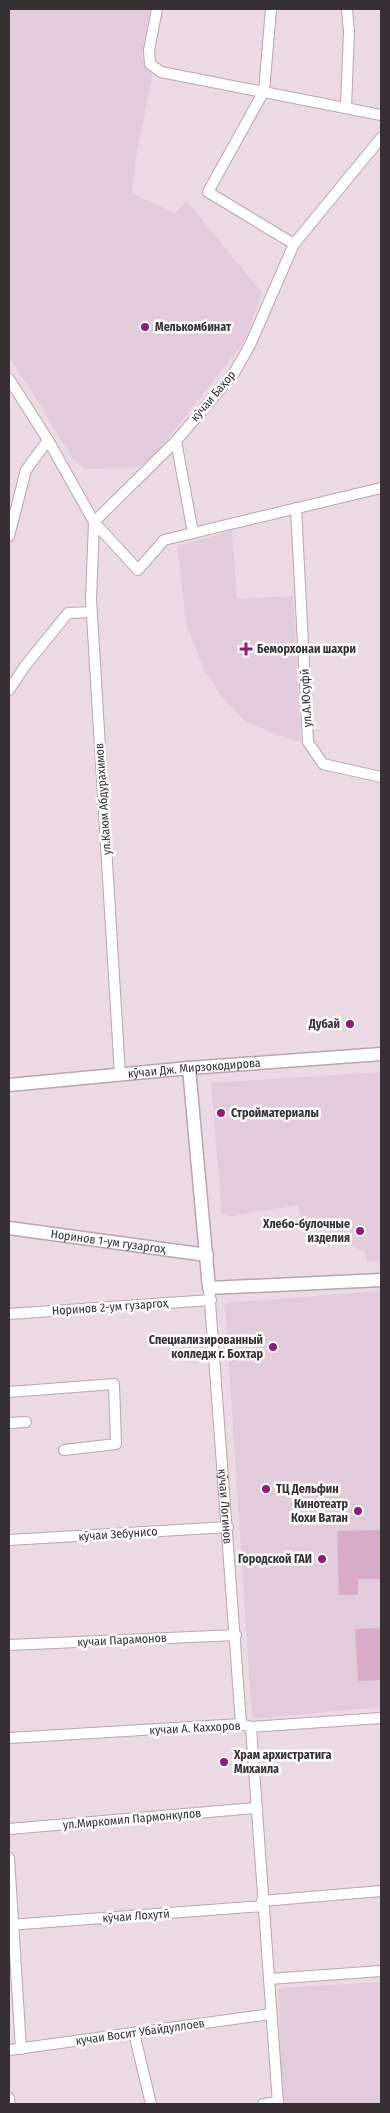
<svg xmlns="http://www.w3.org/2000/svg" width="390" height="2113" font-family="'Fira Sans Condensed',sans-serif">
<rect width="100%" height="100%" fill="#ebd9e4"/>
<path fill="#e2cbda" d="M 9,9 L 150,9 L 141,58 L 154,67 L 136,157 L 132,194 L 175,213 L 187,201 L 262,293 L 244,342 L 166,441 L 147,462 L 133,468 L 85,469 L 73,459 L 34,395 L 9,358 Z
M 232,531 L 237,599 L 293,596 L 301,742 L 281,736 L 246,722 L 223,698 L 204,670 L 187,627 L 177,546 Z
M 381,1072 L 381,1260 L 367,1262 L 366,1253 L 319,1227 L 303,1228 L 298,1205 L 232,1216 L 222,1214 L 211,1083 Z
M 381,1291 L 381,1707 L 252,1719 L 225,1303 Z
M 381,1982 L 381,2104 L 281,2104 L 279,1988 Z"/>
<path fill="#d8abc8" d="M 381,1530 L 381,1579 L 358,1579 L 358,1595 L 339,1595 L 337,1531 Z
M 381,1628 L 381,1680 L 358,1681 L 355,1629 Z"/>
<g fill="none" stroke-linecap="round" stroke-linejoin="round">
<g stroke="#b7a6b1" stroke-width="12">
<g id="minor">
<path d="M 157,9 L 149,50 L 150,64 L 161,72 L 381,115"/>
<path d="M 271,9 L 264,91 L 208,192 L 294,244"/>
<path d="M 346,107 L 349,32 L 347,9"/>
<path d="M 9,379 L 48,440 L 94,522 L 138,570 L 164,540 L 381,488"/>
<path d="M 176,441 L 193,533"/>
<path d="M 296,508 L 308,742 L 323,764 L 381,777"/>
<path d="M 9,536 L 26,470 L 48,440"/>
<path d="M 9,690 L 25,666 L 68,613 L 92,612"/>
<path d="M 120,1075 L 91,599 L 94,522 L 176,441 L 234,373 L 250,345 L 294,244 L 381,138"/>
<path id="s1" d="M 209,1288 L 241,1724"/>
<path d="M 9,1314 L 211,1300"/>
<path d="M 9,1392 L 114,1384 L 116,1444 L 64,1450"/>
<path d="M 9,1423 L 26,1422"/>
<path d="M 9,1540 L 228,1527"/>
<path d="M 9,1645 L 236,1635"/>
<path d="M 251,1727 L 278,2104"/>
<path d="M 9,1738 L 241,1724 L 251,1727 L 381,1718"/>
<path d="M 9,1829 L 255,1808"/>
<path d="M 9,1858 L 21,2049"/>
<path d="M 262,1901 L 381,1891"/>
<path d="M 9,1925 L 263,1906"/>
<path d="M 269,1979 L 381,1971"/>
<path d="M 134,2033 L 151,2104"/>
<path d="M 9,2050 L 271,2014"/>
<path d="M 9,2098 L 10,2104"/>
<path d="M 263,2104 L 278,2102"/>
</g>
</g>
<g stroke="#b7a6b1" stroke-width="15">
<g id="tertiary">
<path d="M 189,1068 L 209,1288 L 381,1280"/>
<path id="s2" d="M 9,1085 L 189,1068 L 381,1054"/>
<path id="s3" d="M 9,1228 L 207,1255"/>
</g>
</g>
<use href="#minor" stroke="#fff" stroke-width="10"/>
<use href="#tertiary" stroke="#fff" stroke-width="12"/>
</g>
<g fill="#931a76" stroke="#fff" stroke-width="2">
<circle cx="145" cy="327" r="5"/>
<path d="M243.5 641.5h5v5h5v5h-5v5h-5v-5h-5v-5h5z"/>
<circle cx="350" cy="1024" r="5"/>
<circle cx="221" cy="1113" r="5"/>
<circle cx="360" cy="1231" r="5"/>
<circle cx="273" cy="1347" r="5"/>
<circle cx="266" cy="1489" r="5"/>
<circle cx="358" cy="1511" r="5"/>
<circle cx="322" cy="1559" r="5"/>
<circle cx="224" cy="1762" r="5"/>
</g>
<g text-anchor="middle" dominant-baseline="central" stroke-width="5" stroke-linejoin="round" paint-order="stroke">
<g font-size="12" font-weight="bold" fill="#362f33" stroke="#fff" text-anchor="start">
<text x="155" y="327">Мелькомбинат</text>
<text x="257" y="649">Беморхонаи шахри</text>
<text x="340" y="1024" text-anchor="end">Дубай</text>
<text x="231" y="1113">Стройматериалы</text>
<text x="350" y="1224" text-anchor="end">Хлебо-булочные<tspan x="350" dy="14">изделия</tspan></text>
<text x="263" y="1340" text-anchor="end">Специализированный<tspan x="263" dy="14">колледж г. Бохтар</tspan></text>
<text x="276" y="1489">ТЦ Дельфин</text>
<text x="348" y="1504" text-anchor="end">Кинотеатр<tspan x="348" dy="14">Кохи Ватан</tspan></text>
<text x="312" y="1559" text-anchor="end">Городской ГАИ</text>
<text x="234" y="1755">Храм архистратига<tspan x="234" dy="14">Михаила</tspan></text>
</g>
<g font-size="12" fill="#362f33" stroke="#fff">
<text transform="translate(213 396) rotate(-50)">кӯчаи Баҳор</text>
<text transform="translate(306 698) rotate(-93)">ул.А.Юсуфй</text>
<text transform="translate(103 799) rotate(-94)">ул.Каюм Абдурахимов</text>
<text stroke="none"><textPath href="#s2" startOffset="186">кӯчаи Дж. Мирзокодирова</textPath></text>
<text stroke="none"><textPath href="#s3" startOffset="100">Норинов 1-ум гузаргоҳ</textPath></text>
<text transform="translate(110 1307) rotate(-4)">Норинов 2-ум гузаргоҳ</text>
<text stroke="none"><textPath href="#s1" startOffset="219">кӯчаи Логинов</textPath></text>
<text transform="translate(118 1534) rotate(-4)">кӯчаи Зебунисо</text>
<text transform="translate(122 1640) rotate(-3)">кучаи Парамонов</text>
<text transform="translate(195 1728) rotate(-3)">кучаи А. Каххоров</text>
<text transform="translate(132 1819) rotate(-5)">ул.Миркомил Пармонкулов</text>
<text transform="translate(136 1916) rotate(-4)">кӯчаи Лохутӣ</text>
<text transform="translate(140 2032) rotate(-8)">кучаи Восит Убайдуллоев</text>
</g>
</g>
<rect width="390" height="2113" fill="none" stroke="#362f33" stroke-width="20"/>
</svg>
